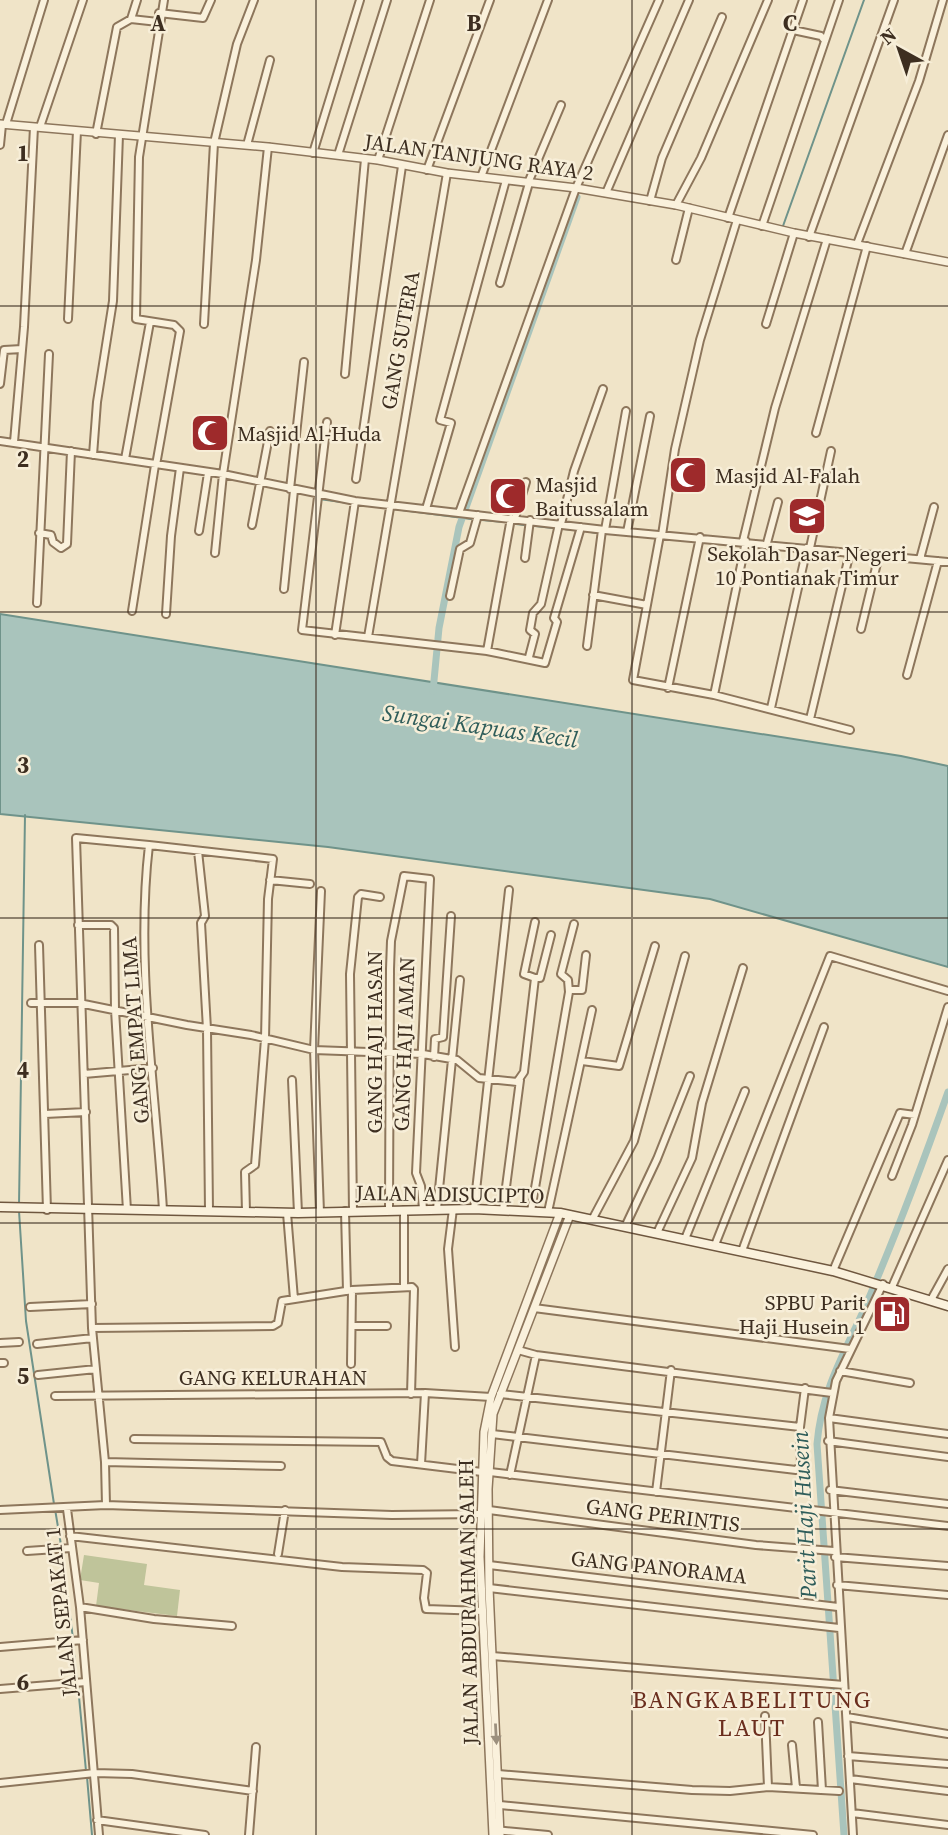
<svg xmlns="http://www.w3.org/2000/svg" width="948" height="1835" font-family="'Source Serif 4',serif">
<rect width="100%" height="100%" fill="#f0e4c8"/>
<path fill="#bfc49a" d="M 84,1555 L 147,1564 L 144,1585 L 180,1590 L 177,1616 L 96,1606 L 99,1583 L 80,1580 Z"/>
<path fill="#a9c4bc" stroke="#6f938a" stroke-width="2" d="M 0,614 L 901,756 L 948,766 L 948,967 L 710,899 L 328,847 L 0,814 Z"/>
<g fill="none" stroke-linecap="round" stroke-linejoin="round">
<path stroke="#6f938a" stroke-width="2" d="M 783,226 L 864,0
M 319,499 L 349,503
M 375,506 L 382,507
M 394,509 L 471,519
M 482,520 L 504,522
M 516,524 L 524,525
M 535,526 L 553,528
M 564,529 L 575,530
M 586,531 L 596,533
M 19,1205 L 25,815
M 19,1211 L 26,1321 L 54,1504
M 55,1509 L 61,1545
M 62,1551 L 73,1639
M 73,1644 L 77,1681
M 78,1686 L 86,1771
M 87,1777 L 92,1835"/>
<path stroke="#a9c4bc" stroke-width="7" d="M 433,691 L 439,628 L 459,527 L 577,197
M 844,1835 L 817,1444 C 822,1384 849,1347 871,1293 C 899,1227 924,1160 948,1092"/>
<g stroke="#8d765c" stroke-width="10">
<path id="minor" d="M 159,13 L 203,18 L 211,0
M 131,19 L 137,0
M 793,30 L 821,36 L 825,41
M 6,124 L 44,0
M 40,127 L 83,0
M 96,134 L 117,27 L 131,19 L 158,22
M 0,145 L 2,125
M 247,145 L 270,60
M 313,153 L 360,0
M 338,155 L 387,0
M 378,160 L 430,0
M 427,170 L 490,0
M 481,177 L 548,0
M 528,183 L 561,105
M 606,193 L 689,0
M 650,201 L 662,158 L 722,17
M 676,205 L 701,158 L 768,0
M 728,218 L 803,0
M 762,226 L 839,0
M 809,237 L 894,0
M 857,244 L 919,81 L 943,0
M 905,254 L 948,135
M 676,260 L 689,208
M 500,283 L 529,183
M 68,319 L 77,131
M 204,324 L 214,143 L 237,44 L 254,0
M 766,324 L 794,233
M 345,374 L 365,159
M 0,384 L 4,350 L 22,349
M 327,422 L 302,630 L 487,651 L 545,663 L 557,622 L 554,618 L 581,527
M 816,433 L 867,246
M 0,441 L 223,474 L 355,501 L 605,530 L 948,562
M 14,442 L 24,327 L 34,127
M 93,455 L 97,402 L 113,301 L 119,135
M 125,459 L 150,322
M 156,465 L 180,331 L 174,325 L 136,319 L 139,157 L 164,0
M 356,479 L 402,166
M 290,489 L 304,362
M 426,509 L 451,423 L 440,420 L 506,180
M 459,513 L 576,188 L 659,0
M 515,518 L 526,482
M 561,524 L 574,471 L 603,389
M 252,525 L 270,431
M 605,530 L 626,411
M 199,531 L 208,473
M 627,532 L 650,416
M 39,533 L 51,535 L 53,542 L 61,548 L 67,544 L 71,451
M 660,535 L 633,680 L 714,695
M 662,535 L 675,449 L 700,340 L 737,220
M 743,541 L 775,408 L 827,239
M 746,541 L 714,695 L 850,730
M 767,543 L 778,502
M 810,548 L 831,451
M 215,553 L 223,474 L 256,260 L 268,147
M 525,558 L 530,520
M 920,559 L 934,507
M 284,589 L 294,490
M 593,595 L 647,605
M 450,596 L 460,549 L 470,543 L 478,515
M 37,603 L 49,354
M 132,611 L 155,465
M 166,614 L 171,536 L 180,468
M 861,629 L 879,555
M 335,635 L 355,501
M 368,637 L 447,173
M 587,646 L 602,530
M 487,651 L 511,518
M 529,657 L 535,634 L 530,630 L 533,613 L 541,604 L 559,524
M 907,675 L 938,561
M 668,688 L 700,537
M 771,708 L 807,548
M 810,719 L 850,552
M 198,851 L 205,916 L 201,923 L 207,1029 L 209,1211
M 270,880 L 310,884
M 78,925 L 111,925 L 114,928 L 115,1010 L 127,1210
M 39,945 L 47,1210
M 535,978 L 540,978 L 551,935
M 569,990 L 582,990 L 586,955
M 31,1003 L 79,1003 L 187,1025 L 251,1035 L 314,1050 L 423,1054 L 457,1060 L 479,1078 L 517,1082 L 524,1072 L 535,978 L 524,974 L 535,922
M 434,1057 L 435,1039 L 443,1037 L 451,916
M 582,1061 L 619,1066 L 655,946
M 84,1074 L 153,1068
M 292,1080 L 298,1213
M 45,1114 L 86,1112
M 892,1176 L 912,1125 L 948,1007
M 437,1209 L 460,980
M 453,1209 L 448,1249 L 455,1347
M 474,1209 L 509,890
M 163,1210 C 156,1090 135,966 149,845 L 273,859 L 268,899 L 265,1039 L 255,1165 L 245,1172 L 246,1212
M 389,1210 L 390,969 L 391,941 L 404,876 L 430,879 L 416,1173 L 421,1186 L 423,1209
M 503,1210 L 520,1080
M 345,1211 L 347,1291
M 353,1211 L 350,974 L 358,897 L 361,894 L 380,897
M 531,1211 L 569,992 L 568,980 L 561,974 L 574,924
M 320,1212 L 314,1050 L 321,891
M 548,1212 L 592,1010
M 287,1213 L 294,1299
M 592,1220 L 634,1141 L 685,956
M 625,1227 L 657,1159 L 690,1076
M 657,1233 L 692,1158 L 702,1103 L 743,968
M 685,1239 L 745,1091
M 715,1245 L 830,956 L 948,991
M 742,1251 L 824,1027
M 833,1271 L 900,1113 L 915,1115
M 404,1287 L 404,1210
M 892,1287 L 948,1160
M 931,1300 L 948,1269
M 30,1307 L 92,1304
M 534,1308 L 850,1349
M 352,1326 L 387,1326
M 92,1328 L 273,1326 L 278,1323 L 282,1301 L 352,1290 L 412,1287 L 414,1289 L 411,1394
M 0,1343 L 19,1342
M 37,1344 L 93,1338
M 518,1350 L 536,1355 L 832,1393
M 0,1363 L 4,1363
M 351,1364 L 352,1290
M 840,1371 L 910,1383
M 38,1375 L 96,1369
M 500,1394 L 800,1427
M 55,1396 L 425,1393 L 491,1397
M 829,1418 L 948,1434
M 492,1434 L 796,1470 L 801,1465 L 800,1427 L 805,1388
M 134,1439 L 381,1442 L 387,1457 L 392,1461 L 482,1472
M 828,1441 L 948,1457
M 105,1462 L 281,1466
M 421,1464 L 425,1393
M 490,1472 L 948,1526
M 510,1475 L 536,1355
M 830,1490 L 948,1504
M 656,1492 L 671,1370
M 106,1505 L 392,1515 L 480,1514
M 67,1509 L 80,1607 L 99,1835
M 0,1510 L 106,1505 L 105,1462 L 92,1328 L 76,838 L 149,845
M 489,1510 L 756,1545 L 834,1551
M 70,1536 L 342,1567 L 423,1570 L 427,1573 L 424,1598 L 426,1609 L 483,1611
M 27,1551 L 71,1548
M 278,1554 L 285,1510
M 835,1557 L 948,1566
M 489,1565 L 838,1607
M 837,1585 L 948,1595
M 489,1588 L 839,1628
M 80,1607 L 154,1619 L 232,1626
M 0,1647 L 83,1640
M 492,1656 L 844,1685
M 0,1689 L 86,1682
M 765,1716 L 768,1787
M 847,1717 L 948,1734
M 818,1722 L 822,1790
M 792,1745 L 796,1788
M 848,1756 L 948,1764
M 498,1774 L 692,1790 L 730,1791 L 768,1787 L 839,1791
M 850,1779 L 948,1791
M 0,1783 L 95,1773 L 132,1774 L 253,1791
M 500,1805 L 813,1835
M 852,1813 L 948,1825
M 97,1820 L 205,1835
M 495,1830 L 548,1835
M 249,1835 L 256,1747
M 853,1835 L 829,1418 L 836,1381 L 883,1284"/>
</g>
<g stroke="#8d765c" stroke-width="10">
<path id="tertiary" d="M 0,124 L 268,147 L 378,160 L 447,173 L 576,188 L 676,205 L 794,233 L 948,262
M 493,1835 L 480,1557 L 484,1432 L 491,1397 L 560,1213
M 500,1835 L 489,1588 L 488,1489 L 493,1414 L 570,1215"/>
</g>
<g stroke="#6f573f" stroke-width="11">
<path id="secondary" d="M 0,1207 L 298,1213 L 474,1209 L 560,1213 L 833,1271 L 948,1306"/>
</g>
<use href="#minor" stroke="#faf1dc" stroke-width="6"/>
<use href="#tertiary" stroke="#faf1dc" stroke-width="7"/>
<use href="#secondary" stroke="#faf1dc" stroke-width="8"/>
</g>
<defs><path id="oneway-solid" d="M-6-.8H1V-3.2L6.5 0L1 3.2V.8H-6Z" transform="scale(1.75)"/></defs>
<use fill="#9c907e" href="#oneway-solid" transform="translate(496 1734) rotate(87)"/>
<path fill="none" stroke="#3d2e20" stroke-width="2" stroke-opacity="0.55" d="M 316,0 L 316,1835M 632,0 L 632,1835M 0,306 L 948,306M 0,612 L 948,612M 0,918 L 948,918M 0,1223 L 948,1223M 0,1529 L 948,1529"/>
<defs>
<g id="mosque-square" transform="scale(2.0125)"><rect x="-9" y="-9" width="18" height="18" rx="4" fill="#9e2a2b" stroke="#f7eed8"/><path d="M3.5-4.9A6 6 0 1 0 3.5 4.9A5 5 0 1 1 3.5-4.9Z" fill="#fff"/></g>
<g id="school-square" transform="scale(2.0125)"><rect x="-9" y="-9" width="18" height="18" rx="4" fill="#9e2a2b" stroke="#f7eed8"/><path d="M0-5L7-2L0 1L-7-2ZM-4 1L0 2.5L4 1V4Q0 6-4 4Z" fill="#fff"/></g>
<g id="fuel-square" transform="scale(2.0125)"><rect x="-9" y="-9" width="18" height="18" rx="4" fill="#9e2a2b" stroke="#f7eed8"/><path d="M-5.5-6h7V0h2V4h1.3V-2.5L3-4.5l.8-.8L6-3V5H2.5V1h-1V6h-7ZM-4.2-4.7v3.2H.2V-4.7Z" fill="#fff"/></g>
</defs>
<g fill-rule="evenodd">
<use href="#mosque-square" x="210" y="433"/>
<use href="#mosque-square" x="688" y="475"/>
<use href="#mosque-square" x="508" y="496"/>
<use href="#school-square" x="807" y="516"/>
<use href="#fuel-square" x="892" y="1314"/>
</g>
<g text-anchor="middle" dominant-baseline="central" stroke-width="5" stroke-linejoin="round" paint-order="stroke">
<g font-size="21" fill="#3d2e20" stroke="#f7eed8">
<text transform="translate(479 157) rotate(8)">JALAN TANJUNG RAYA 2</text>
<text transform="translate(400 340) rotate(-80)">GANG SUTERA</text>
<text transform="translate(135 1030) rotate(-94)">GANG EMPAT LIMA</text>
<text transform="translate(374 1042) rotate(-90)">GANG HAJI HASAN</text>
<text transform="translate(404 1044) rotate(-88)">GANG HAJI AMAN</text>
<text transform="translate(450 1194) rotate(1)">JALAN ADISUCIPTO</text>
<text x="273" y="1377">GANG KELURAHAN</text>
<text transform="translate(663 1515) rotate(7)">GANG PERINTIS</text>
<text transform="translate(659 1567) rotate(6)">GANG PANORAMA</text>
<text transform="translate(468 1602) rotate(-91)">JALAN ABDURAHMAN SALEH</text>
<text transform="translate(61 1612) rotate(-96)">JALAN SEPAKAT 1</text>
</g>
<g font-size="21" fill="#3d2e20" stroke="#f7eed8" text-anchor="start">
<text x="237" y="433">Masjid Al-Huda</text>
<text x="715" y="475">Masjid Al-Falah</text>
<text x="535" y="484">Masjid<tspan x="535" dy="24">Baitussalam</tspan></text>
<text x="807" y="553" text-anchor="middle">Sekolah Dasar Negeri<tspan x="807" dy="24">10 Pontianak Timur</tspan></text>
<text x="865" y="1302" text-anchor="end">SPBU Parit<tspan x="865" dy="24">Haji Husein 1</tspan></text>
</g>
<g font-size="23" font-style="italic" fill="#2f5d5a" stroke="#f7eed8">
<text transform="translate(480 726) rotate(8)">Sungai Kapuas Kecil</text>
<text transform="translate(804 1515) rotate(-93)">Parit Haji Husein</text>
</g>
<g font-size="24" letter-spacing="2" fill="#6b2e1e" stroke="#f7eed8">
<text x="752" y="1699">BANGKABELITUNG<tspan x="752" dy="28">LAUT</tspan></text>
</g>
</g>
<g font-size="23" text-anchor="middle" font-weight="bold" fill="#3d2e20" stroke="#f7eed8" stroke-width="5" stroke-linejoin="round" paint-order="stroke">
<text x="158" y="31">A</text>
<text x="474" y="31">B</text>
<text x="790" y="31">C</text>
<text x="23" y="161">1</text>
<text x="23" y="467">2</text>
<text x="23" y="773">3</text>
<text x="23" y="1078">4</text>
<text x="23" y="1384">5</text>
<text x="23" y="1690">6</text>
</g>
<g transform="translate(899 49) rotate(320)" stroke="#f7eed8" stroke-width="5" paint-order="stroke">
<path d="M0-5L12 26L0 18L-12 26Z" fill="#3d2e20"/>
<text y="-10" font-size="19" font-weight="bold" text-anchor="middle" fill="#3d2e20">N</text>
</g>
</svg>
